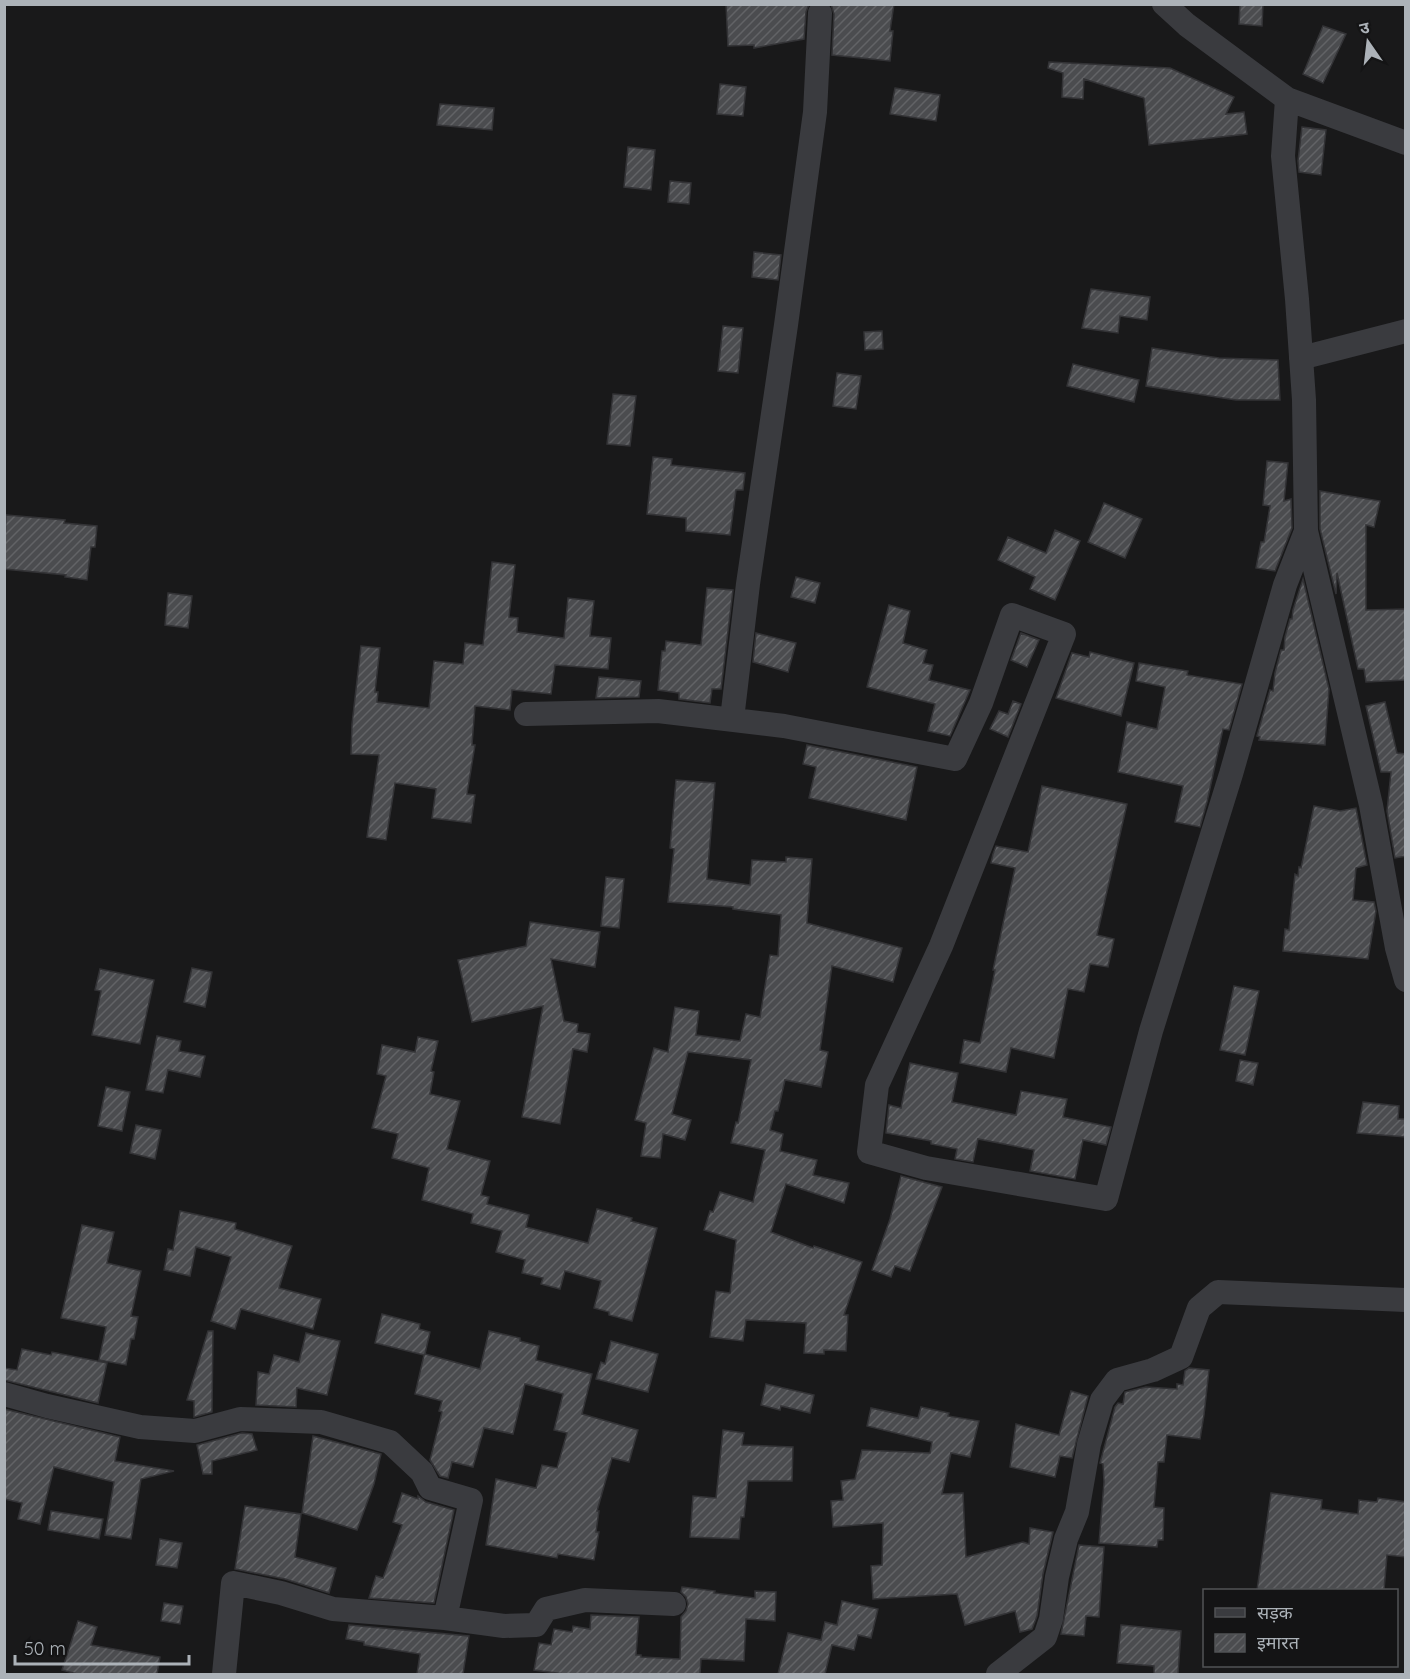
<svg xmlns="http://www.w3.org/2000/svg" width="1410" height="1679" font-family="Quicksand,'Noto Sans Devanagari',sans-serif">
<defs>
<pattern id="building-hatch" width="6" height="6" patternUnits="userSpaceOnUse" patternTransform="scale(1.5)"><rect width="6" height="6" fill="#4b4c4f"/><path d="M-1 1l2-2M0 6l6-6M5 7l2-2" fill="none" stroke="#626366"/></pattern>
</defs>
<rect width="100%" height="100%" fill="#19191a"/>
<path fill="url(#building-hatch)" stroke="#333336" stroke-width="1.5" d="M 726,4 L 809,4 L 806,12 L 804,39 L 754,48 L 754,45 L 728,46 Z
M 831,4 L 894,4 L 890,31 L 893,31 L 890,61 L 832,55 L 834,14 Z
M 1240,4 L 1263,4 L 1262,26 L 1239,24 Z
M 1323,26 L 1346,34 L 1323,83 L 1303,74 Z
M 1049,62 L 1170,68 L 1234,97 L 1226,114 L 1244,112 L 1247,134 L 1149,145 L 1144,98 L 1084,79 L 1083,99 L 1062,97 L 1063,73 L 1048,68 Z
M 720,84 L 746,87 L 743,116 L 717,114 Z
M 895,88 L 940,95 L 936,121 L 890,114 Z
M 440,104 L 494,108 L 492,130 L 437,125 Z
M 1302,127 L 1326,130 L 1321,175 L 1299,172 L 1298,161 Z
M 628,147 L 655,150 L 651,190 L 624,187 Z
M 670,181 L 691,183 L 689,204 L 668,202 Z
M 754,252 L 781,255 L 778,280 L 752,277 Z
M 1091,289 L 1150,297 L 1147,320 L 1120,316 L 1118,333 L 1082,328 Z
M 723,326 L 743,328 L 738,373 L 718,371 Z
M 882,331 L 883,349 L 865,350 L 864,332 Z
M 1152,348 L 1219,358 L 1278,360 L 1280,400 L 1236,400 L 1146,386 Z
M 1073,364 L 1139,380 L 1134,402 L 1067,386 Z
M 837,373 L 861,376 L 856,409 L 833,406 Z
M 613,394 L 636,396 L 630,446 L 607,444 Z
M 653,457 L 672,459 L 671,465 L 745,473 L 743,490 L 736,490 L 730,535 L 686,531 L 686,518 L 647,514 Z
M 1267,461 L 1288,463 L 1284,501 L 1291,499 L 1292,528 L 1275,571 L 1256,568 L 1261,542 L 1264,542 L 1270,506 L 1263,505 Z
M 1320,491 L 1380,501 L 1374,527 L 1366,525 L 1366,610 L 1406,609 L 1406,680 L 1366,682 L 1364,669 L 1358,669 L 1337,573 L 1336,594 L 1320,529 Z
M 1104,503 L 1142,519 L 1125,558 L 1088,542 Z
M 6,515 L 65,520 L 64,523 L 97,526 L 95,547 L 91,547 L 87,580 L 65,577 L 66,575 L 4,569 Z
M 1055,530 L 1080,541 L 1055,600 L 1030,589 L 1035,577 L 998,560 L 1008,537 L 1046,553 Z
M 492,562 L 515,565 L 509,617 L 518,618 L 517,632 L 564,638 L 568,598 L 594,601 L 590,636 L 611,638 L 608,669 L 555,665 L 551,694 L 512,690 L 510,710 L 475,706 L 472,745 L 475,745 L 467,794 L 475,795 L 471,823 L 432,818 L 436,789 L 395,783 L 386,840 L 367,837 L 379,755 L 351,754 L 352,724 L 361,646 L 380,648 L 375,692 L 378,692 L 377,702 L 429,708 L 434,661 L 463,664 L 465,643 L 483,645 Z
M 796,577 L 820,583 L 815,603 L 791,597 Z
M 1303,579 L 1329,689 L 1325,745 L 1259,740 L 1260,737 L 1257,736 L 1270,690 L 1273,691 L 1275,673 L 1281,650 L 1284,650 L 1285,637 L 1290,619 L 1292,619 L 1293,610 Z
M 707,588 L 733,590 L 721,689 L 712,689 L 710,703 L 679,699 L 679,693 L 658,690 L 662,651 L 665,651 L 666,641 L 701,645 Z
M 168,593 L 192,596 L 188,628 L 165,625 Z
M 889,605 L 910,611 L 903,643 L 927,650 L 923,663 L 933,665 L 929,680 L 970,690 L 950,736 L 928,731 L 935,704 L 867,687 Z
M 756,633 L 796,643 L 788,672 L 753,662 Z
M 1021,633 L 1039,640 L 1027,667 L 1011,660 Z
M 1090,652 L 1134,663 L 1121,716 L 1056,698 L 1072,653 L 1089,657 Z
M 1139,663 L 1188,671 L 1187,675 L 1242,684 L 1229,730 L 1223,729 L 1207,802 L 1200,827 L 1175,822 L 1183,786 L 1118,772 L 1127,722 L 1157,729 L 1165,687 L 1136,681 Z
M 599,677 L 641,681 L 639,697 L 596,698 Z
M 1013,701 L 1021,704 L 1008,737 L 990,729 L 999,711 L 1008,714 Z
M 1385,702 L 1397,753 L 1406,754 L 1406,856 L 1395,858 L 1387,811 L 1391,772 L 1381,772 L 1366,706 Z
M 807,745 L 917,767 L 906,820 L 809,798 L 816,767 L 803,764 Z
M 676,780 L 715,783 L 707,879 L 750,885 L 752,860 L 786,862 L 786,857 L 812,859 L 807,923 L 902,948 L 893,982 L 832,966 L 820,1050 L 828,1052 L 821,1087 L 785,1080 L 778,1111 L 775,1111 L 770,1130 L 783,1134 L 780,1151 L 817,1160 L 813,1175 L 849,1183 L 844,1203 L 786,1184 L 771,1232 L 813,1248 L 814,1246 L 862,1262 L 844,1315 L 848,1315 L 846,1351 L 824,1350 L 824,1354 L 804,1353 L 806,1323 L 746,1320 L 743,1341 L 710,1337 L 716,1291 L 730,1293 L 736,1240 L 704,1230 L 710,1211 L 713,1212 L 720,1192 L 753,1202 L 765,1150 L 731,1143 L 736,1122 L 738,1123 L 751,1060 L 688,1052 L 672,1114 L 691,1120 L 685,1140 L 663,1134 L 660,1158 L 641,1156 L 646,1123 L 635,1120 L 654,1048 L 668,1052 L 675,1007 L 699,1011 L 696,1035 L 740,1041 L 746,1014 L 760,1017 L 770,955 L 778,956 L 781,915 L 733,909 L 733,907 L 668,902 L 674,849 L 670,848 Z
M 1042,786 L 1127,804 L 1097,935 L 1114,939 L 1108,967 L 1090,964 L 1084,992 L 1068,989 L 1054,1058 L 1011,1048 L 1006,1072 L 960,1063 L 964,1040 L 980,1043 L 995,970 L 993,970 L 1015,868 L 991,863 L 993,854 L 996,846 L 1028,852 Z
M 1314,806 L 1340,811 L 1356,808 L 1367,865 L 1356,868 L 1353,900 L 1374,902 L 1376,911 L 1368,959 L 1283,951 L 1285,929 L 1289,930 L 1295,874 L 1298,876 L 1299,867 L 1301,868 Z
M 606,877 L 624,879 L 619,928 L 601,926 Z
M 530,922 L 600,932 L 595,967 L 551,959 L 564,1021 L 578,1024 L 577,1032 L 590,1034 L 587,1052 L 573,1049 L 560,1124 L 522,1117 L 543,1006 L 472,1022 L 458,960 L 526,946 Z
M 192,968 L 212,972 L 205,1007 L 184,1002 Z
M 100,969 L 154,980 L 140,1044 L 92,1035 L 101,991 L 95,990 Z
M 1234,986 L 1259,991 L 1245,1055 L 1220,1050 Z
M 157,1036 L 181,1041 L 179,1051 L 205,1056 L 200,1077 L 168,1070 L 163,1093 L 146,1090 Z
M 418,1037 L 438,1041 L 431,1071 L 434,1072 L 430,1094 L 460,1101 L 447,1149 L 490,1161 L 481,1195 L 489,1197 L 487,1204 L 529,1215 L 526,1227 L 588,1243 L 597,1209 L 632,1218 L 631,1221 L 657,1228 L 632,1321 L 609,1315 L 609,1312 L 594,1308 L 601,1281 L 565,1271 L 560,1289 L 541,1284 L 543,1278 L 522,1273 L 525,1260 L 496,1252 L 502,1231 L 471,1223 L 473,1214 L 422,1200 L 429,1168 L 392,1158 L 398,1134 L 372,1128 L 386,1076 L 377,1074 L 382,1045 L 415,1052 Z
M 1240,1060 L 1258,1063 L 1253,1085 L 1236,1081 Z
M 910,1063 L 958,1073 L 952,1102 L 1016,1115 L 1021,1091 L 1067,1099 L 1063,1117 L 1111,1127 L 1106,1145 L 1083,1140 L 1075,1179 L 1030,1171 L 1034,1150 L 978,1139 L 973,1162 L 955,1159 L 957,1149 L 931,1144 L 931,1141 L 886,1133 L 889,1105 L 901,1108 Z
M 106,1087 L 130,1092 L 122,1131 L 98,1126 Z
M 1363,1102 L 1399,1106 L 1398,1119 L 1406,1119 L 1406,1137 L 1357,1133 Z
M 136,1125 L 161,1130 L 155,1159 L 130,1153 Z
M 901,1176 L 942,1187 L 910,1271 L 895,1266 L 891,1277 L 872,1270 L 890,1219 Z
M 180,1211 L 236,1223 L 235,1229 L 292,1246 L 279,1288 L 321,1299 L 313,1329 L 241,1309 L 235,1329 L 211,1321 L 231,1257 L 196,1247 L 190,1276 L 164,1270 L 168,1249 L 173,1250 Z
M 82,1225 L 114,1232 L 107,1263 L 141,1271 L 131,1316 L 138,1317 L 134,1339 L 131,1339 L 126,1365 L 99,1360 L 106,1327 L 61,1318 Z
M 382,1314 L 420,1324 L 419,1329 L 430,1332 L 425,1354 L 480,1369 L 489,1331 L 520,1338 L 520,1341 L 539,1346 L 536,1360 L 592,1374 L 582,1414 L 638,1430 L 629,1462 L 612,1458 L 597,1511 L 599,1511 L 596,1532 L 599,1532 L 594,1560 L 558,1554 L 557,1558 L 486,1545 L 496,1479 L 536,1488 L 542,1465 L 557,1468 L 567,1433 L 554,1430 L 563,1394 L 525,1384 L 513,1434 L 484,1428 L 473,1467 L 452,1462 L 448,1478 L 440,1476 L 430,1460 L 442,1412 L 439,1411 L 442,1401 L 415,1394 L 424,1355 L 375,1343 Z
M 208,1331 L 213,1331 L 212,1412 L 194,1417 L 194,1401 L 187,1400 Z
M 306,1333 L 340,1341 L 327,1395 L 297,1388 L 296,1407 L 256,1405 L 258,1372 L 269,1374 L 274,1355 L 299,1362 Z
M 611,1341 L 658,1354 L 648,1392 L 596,1379 L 601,1362 L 605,1364 Z
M 22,1349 L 51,1355 L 52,1352 L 107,1363 L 98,1403 L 4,1380 L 4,1368 L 17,1370 Z
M 1189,1368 L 1209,1370 L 1204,1415 L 1200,1439 L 1167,1435 L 1164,1462 L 1158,1462 L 1154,1507 L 1164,1508 L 1163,1540 L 1158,1540 L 1157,1547 L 1099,1543 L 1104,1482 L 1103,1464 L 1100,1463 L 1115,1407 L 1118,1403 L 1123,1404 L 1125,1392 L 1146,1387 L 1177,1389 L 1177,1384 L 1183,1385 L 1185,1371 Z
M 766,1384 L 814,1395 L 810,1413 L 781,1406 L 780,1410 L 761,1405 Z
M 1071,1391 L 1088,1396 L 1072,1458 L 1060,1456 L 1055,1477 L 1010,1467 L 1016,1424 L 1059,1435 Z
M 921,1407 L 949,1413 L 948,1416 L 979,1421 L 970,1457 L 951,1453 L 942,1494 L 963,1493 L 966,1557 L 1023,1542 L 1029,1544 L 1030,1528 L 1053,1532 L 1043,1574 L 1037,1616 L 1032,1629 L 1020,1632 L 1015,1611 L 965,1625 L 957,1594 L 873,1599 L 871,1566 L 882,1565 L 883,1523 L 833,1527 L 831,1501 L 843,1500 L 841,1481 L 855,1479 L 862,1450 L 930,1453 L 932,1442 L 867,1426 L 871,1408 L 918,1418 Z
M 4,1409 L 120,1437 L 115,1461 L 174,1471 L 141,1479 L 131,1539 L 105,1535 L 114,1482 L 54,1467 L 40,1524 L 18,1519 L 22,1503 L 4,1499 Z
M 723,1430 L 744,1433 L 742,1445 L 793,1447 L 792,1481 L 748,1481 L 744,1517 L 741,1517 L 739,1539 L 690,1537 L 693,1496 L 716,1498 Z
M 242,1433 L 252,1434 L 257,1450 L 212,1461 L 212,1474 L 203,1474 L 197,1445 Z
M 313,1436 L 381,1454 L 374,1484 L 357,1530 L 302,1513 Z
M 402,1493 L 418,1499 L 418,1496 L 426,1502 L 454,1510 L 434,1603 L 369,1598 L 376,1576 L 383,1578 L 402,1525 L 393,1522 Z
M 1271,1493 L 1322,1500 L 1321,1509 L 1358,1514 L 1359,1500 L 1377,1502 L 1378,1498 L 1406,1502 L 1406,1557 L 1387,1555 L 1384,1590 L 1257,1590 Z
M 245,1506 L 301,1514 L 295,1557 L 336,1568 L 329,1593 L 285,1579 L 235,1569 Z
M 51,1511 L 103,1519 L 99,1539 L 48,1530 Z
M 160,1539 L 182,1543 L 177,1568 L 156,1565 Z
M 1079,1545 L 1104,1547 L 1099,1617 L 1086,1616 L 1084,1636 L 1061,1634 Z
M 682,1587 L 715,1591 L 714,1593 L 755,1598 L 755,1591 L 776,1592 L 775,1621 L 746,1619 L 744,1661 L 701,1659 L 700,1674 L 564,1674 L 534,1670 L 539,1643 L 551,1645 L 554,1629 L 572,1632 L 573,1626 L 590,1629 L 591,1615 L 639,1617 L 636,1655 L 641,1655 L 641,1657 L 680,1659 L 681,1617 L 686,1611 L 688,1604 L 686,1597 L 681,1592 Z
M 842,1601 L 878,1609 L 871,1638 L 858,1635 L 854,1650 L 832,1645 L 825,1674 L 778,1674 L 788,1633 L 821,1640 L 825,1622 L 837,1625 Z
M 164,1603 L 183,1606 L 180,1624 L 161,1621 Z
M 78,1621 L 97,1627 L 91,1645 L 160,1657 L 157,1674 L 77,1674 L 62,1670 Z
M 349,1625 L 469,1636 L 463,1674 L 417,1674 L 420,1654 L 364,1645 L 364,1642 L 346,1639 Z
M 1121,1625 L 1181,1631 L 1178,1674 L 1154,1674 L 1154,1666 L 1117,1663 Z"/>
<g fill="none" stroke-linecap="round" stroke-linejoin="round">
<path stroke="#3a3b3f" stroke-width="24" d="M 1164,4 L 1187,25 L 1287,99 L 1406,143
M 1287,99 L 1283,156 L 1297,299 L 1304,400 L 1306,531 L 1371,805 L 1397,948 L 1406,980
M 1301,358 L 1406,331
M 526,714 L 658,711 L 784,726 L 955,759 L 981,703 L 1012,615 L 1064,634 L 941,946 L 877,1085 L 869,1152 L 926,1168 L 1106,1199 L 1151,1031 L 1231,774 L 1285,585 L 1306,531
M 732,719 L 748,584 L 786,325 L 815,112 L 820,13
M 4,1394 L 47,1406 L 140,1427 L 195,1431 L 240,1419 L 321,1422 L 390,1442 L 422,1472 L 430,1488 L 471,1500 L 445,1618
M 224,1674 L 233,1583 L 281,1593 L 333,1609 L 445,1618 L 504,1626 L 536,1625 L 546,1609 L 585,1600 L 674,1604
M 998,1674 L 1045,1637 L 1051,1619 L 1057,1577 L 1066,1539 L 1077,1512 L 1089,1444 L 1102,1400 L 1117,1380 L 1153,1370 L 1181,1357 L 1199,1308 L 1218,1292 L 1406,1300"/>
</g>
<rect width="1410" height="1679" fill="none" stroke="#acb2b8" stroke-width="12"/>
<rect x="1203" y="1589" width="195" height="78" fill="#141415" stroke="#515356" stroke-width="1.5"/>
<rect x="1215" y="1608" width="30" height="9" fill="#3a3b3f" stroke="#515356" stroke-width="1.5"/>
<text x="1257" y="1619" font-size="18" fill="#acb2b8">सड़क</text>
<rect x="1215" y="1634" width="30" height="18" fill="url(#building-hatch)" stroke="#515356" stroke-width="1.5"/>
<text x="1257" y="1649" font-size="18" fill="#acb2b8">इमारत</text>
<g transform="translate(1368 42) rotate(346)" stroke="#141415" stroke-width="4.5" paint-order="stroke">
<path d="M0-4.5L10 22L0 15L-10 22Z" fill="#acb2b8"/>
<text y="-9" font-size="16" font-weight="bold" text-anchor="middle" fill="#acb2b8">उ</text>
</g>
<path d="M15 1655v9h174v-9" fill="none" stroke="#acb2b8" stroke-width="3"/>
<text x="24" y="1655" font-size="18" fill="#acb2b8" stroke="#141415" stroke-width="4.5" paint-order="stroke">50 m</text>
</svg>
